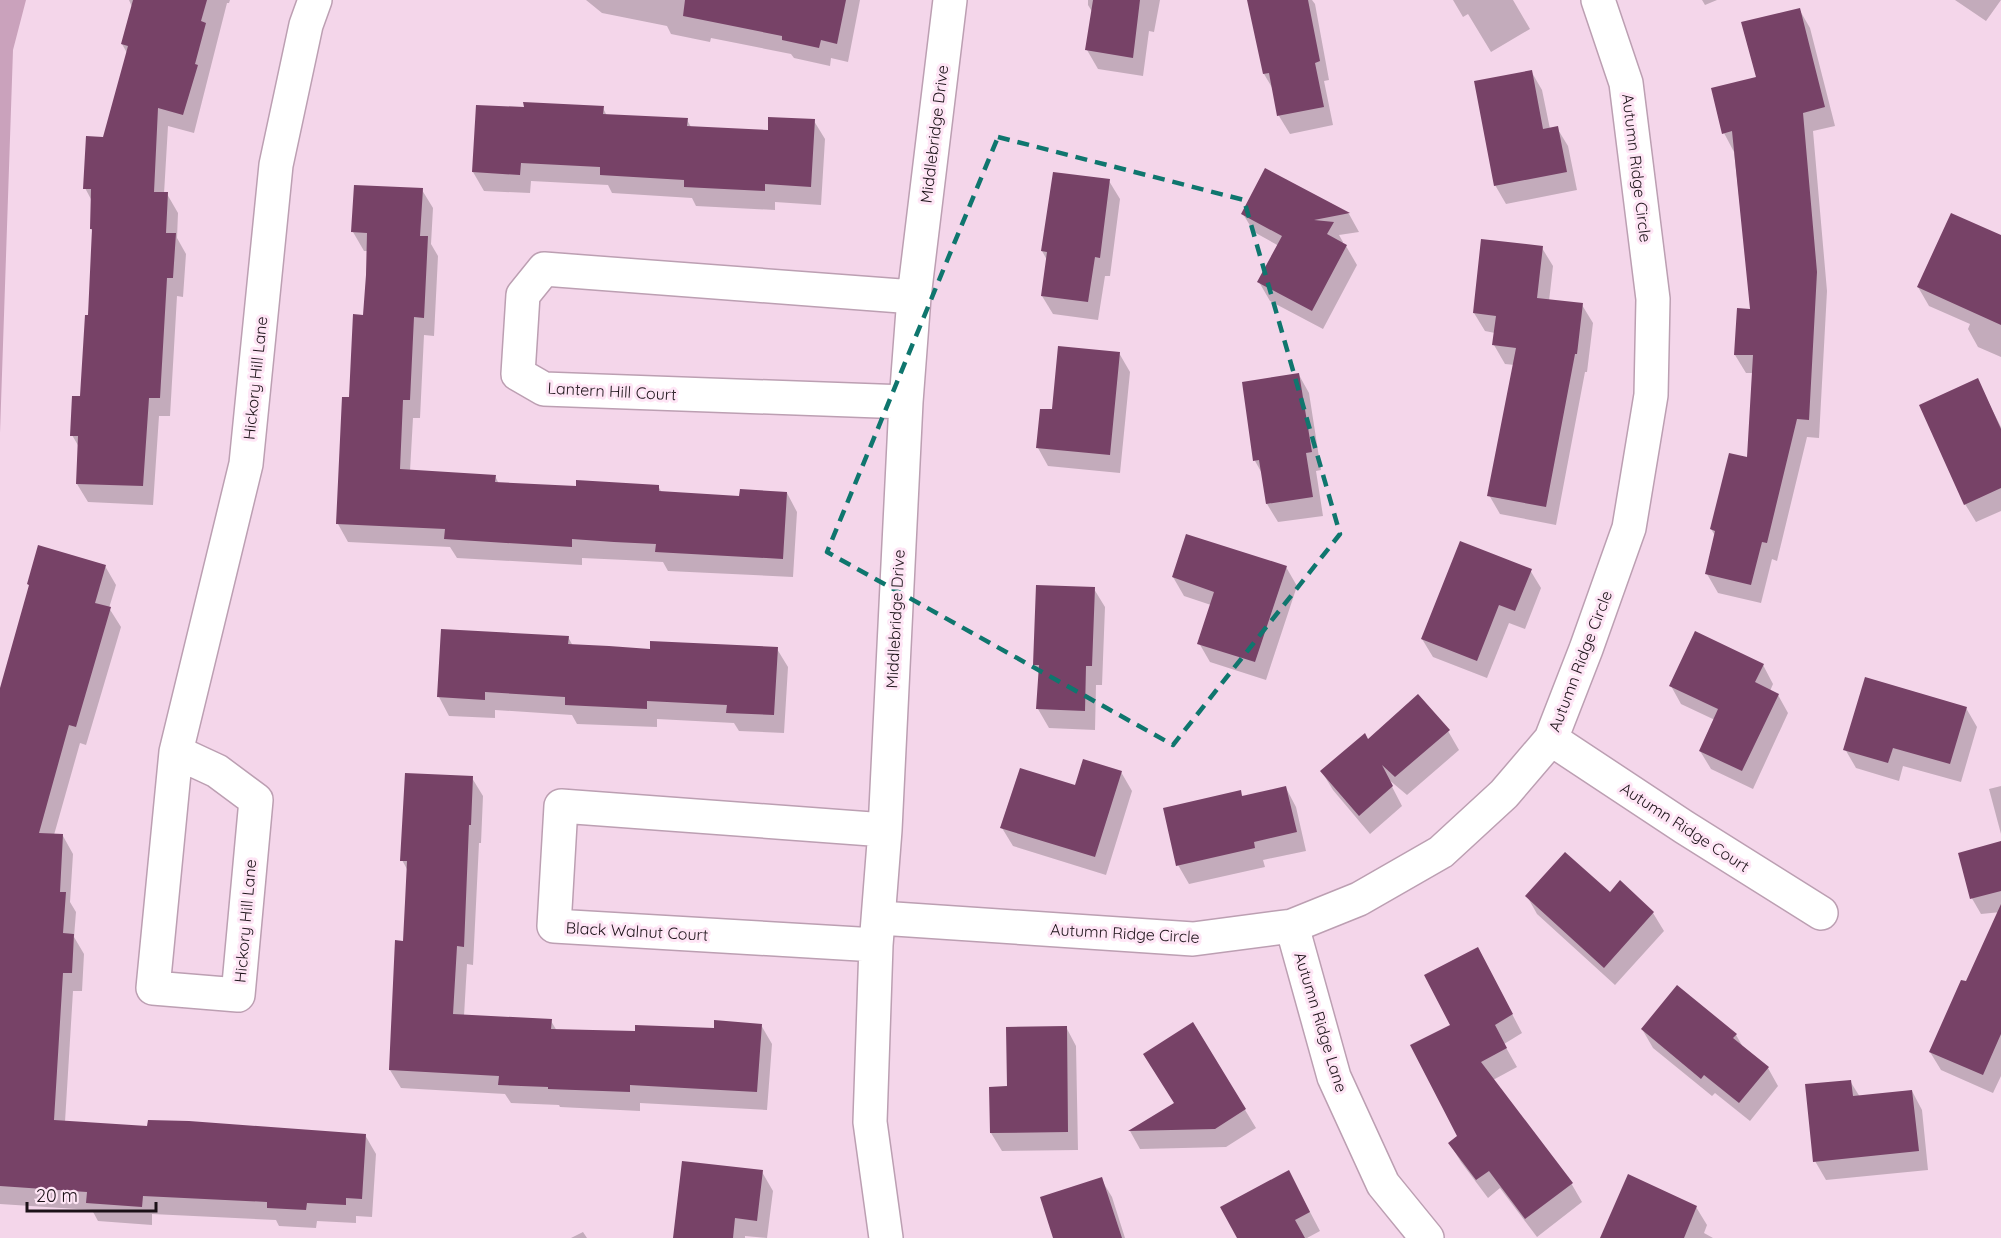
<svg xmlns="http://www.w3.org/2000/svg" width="2001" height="1238" font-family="Quicksand,sans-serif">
<rect width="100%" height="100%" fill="#f4d6ea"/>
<path fill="#caa2bc" d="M 0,0 L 26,0 L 13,50 L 0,433 Z"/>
<path fill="#0003" d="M 129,0 L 230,0 L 229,3 L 227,3 L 194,133 L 168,126 L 164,194 L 167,194 L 178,213 L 177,238 L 186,254 L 183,297 L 177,296 L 170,416 L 159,416 L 153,505 L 88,502 L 77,484 L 79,447 L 72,435 L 82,398 L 90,317 L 94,233 L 91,229 L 92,201 L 85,188 L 104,138 L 127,53 L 122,44 L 132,7 Z
M 586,0 L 860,0 L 848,62 L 831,58 L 830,66 L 794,58 L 791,54 L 711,38 L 710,42 L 671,34 L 667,26 L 602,13 Z
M 1088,0 L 1160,0 L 1154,32 L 1149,31 L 1143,76 L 1098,69 L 1087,50 L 1093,13 L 1088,5 Z
M 1249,0 L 1312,0 L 1315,4 L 1329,80 L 1324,81 L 1333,125 L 1290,134 L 1279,116 L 1274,91 L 1264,74 Z
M 1453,0 L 1513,0 L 1530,29 L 1491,52 L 1468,14 L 1463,17 Z
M 1702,0 L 1717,0 L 1705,5 Z
M 1955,0 L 2001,0 L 1986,21 Z
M 1799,9 L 1810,28 L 1835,126 L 1813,131 L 1827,291 L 1819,438 L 1807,437 L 1777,561 L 1772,559 L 1761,603 L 1718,593 L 1707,574 L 1716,537 L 1711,529 L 1749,459 L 1754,373 L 1746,373 L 1735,355 L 1752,311 L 1734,152 L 1724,133 Z
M 1531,71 L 1542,90 L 1550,129 L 1557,128 L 1568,146 L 1577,190 L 1506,204 L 1495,185 Z
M 603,108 L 607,116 L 687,120 L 691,127 L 769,132 L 814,121 L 825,139 L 821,205 L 775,202 L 775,210 L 696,206 L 692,198 L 612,193 L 608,185 L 531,181 L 530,193 L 484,191 L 473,172 L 525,109 Z
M 1266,170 L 1349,214 L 1359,232 L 1339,235 L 1343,242 L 1342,244 L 1346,246 L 1357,265 L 1323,329 L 1270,301 L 1259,282 L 1279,246 L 1254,232 L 1243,214 Z
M 1109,181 L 1120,199 L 1110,276 L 1105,276 L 1098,320 L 1053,314 L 1042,296 L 1047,260 L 1042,251 Z
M 355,187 L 422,190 L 433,208 L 431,244 L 438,256 L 434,336 L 424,335 L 420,418 L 413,418 L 410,471 L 495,476 L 499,484 L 578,488 L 658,486 L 662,493 L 741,497 L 787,493 L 797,512 L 793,577 L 668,571 L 663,562 L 626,560 L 582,558 L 582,565 L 457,558 L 450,547 L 348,542 L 338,524 L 350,399 L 364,316 L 368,251 L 364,251 L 353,232 Z
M 2001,236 L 2001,357 L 1978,347 L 1968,329 L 1970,324 L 1929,306 L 1918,287 Z
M 1542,248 L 1553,266 L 1549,301 L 1582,305 L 1593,323 L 1587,372 L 1585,372 L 1556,525 L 1500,514 L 1489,495 L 1515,365 L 1505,364 L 1494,345 L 1495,333 L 1485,331 L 1474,313 Z
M 1119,353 L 1130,372 L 1120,473 L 1048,466 L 1038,448 L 1053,411 Z
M 1299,375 L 1309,393 L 1321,470 L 1316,471 L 1323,516 L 1278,522 L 1267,504 L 1263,475 L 1255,461 Z
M 1977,380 L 2001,427 L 2001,511 L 1976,522 L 1965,504 Z
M 105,566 L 116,585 L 109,608 L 121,627 L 86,745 L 80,743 L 54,835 L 63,836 L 73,854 L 70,902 L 76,912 L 74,937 L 84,954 L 82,991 L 73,991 L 65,1122 L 149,1128 L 365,1135 L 376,1154 L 372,1217 L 356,1216 L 356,1223 L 317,1221 L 316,1228 L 279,1226 L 276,1220 L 152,1214 L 152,1225 L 98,1221 L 92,1210 L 0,1204 L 0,694 L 30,587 L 28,584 Z
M 1286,567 L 1297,586 L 1266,680 L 1210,662 L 1199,643 L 1211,605 L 1184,596 L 1173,577 Z
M 1530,570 L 1541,588 L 1525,629 L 1509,623 L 1487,678 L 1433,657 L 1422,639 Z
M 1094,589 L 1105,607 L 1102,685 L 1096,685 L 1095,730 L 1049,728 L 1038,709 L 1040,674 L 1034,664 Z
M 568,637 L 573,646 L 652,650 L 777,649 L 788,667 L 784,733 L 739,731 L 734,723 L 657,719 L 657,727 L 577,724 L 572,715 L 495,710 L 495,718 L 449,716 L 439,697 Z
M 1763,665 L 1773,684 L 1770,691 L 1778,695 L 1788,713 L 1753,789 L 1711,769 L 1700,751 L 1715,720 L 1681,704 L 1671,686 Z
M 1966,708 L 1977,727 L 1961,782 L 1903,766 L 1899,781 L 1856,768 L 1845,749 Z
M 1448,731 L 1459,750 L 1407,795 L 1388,779 L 1402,806 L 1370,834 L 1333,790 L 1322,772 L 1368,741 Z
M 1121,772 L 1132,791 L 1106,875 L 1013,846 L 1002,828 L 1076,787 Z
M 472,778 L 483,796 L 481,843 L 479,843 L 473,965 L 467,964 L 464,1016 L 551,1021 L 557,1031 L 636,1032 L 715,1030 L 761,1025 L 772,1044 L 767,1110 L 640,1103 L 640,1111 L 560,1107 L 559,1105 L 511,1103 L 505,1094 L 401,1088 L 390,1070 L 404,943 L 408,871 L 402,860 Z
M 2001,786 L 2001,834 L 1989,789 Z
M 1286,788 L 1296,807 L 1306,851 L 1263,860 L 1265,867 L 1189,884 L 1178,865 L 1240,792 L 1243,797 Z
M 2001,842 L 2001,912 L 1981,914 L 1970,895 Z
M 1610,894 L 1653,913 L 1664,931 L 1615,985 L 1537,914 L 1527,896 Z
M 2001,950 L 2001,1076 L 1993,1093 L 1941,1070 L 1930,1052 L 1966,983 Z
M 1488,968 L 1522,1033 L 1504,1044 L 1517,1067 L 1493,1080 L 1571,1183 L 1582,1202 L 1537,1237 L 1500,1188 L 1488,1198 L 1461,1162 L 1450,1144 L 1459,1137 L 1452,1025 Z
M 1193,1024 L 1256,1128 L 1226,1147 L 1140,1149 L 1130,1131 L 1175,1104 Z
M 1066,1027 L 1076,1046 L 1078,1150 L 1002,1151 L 991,1133 L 1008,1087 Z
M 1642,1029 L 1736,1035 L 1743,1047 L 1768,1068 L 1778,1086 L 1750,1121 L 1715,1093 L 1712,1096 L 1653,1048 Z
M 1850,1081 L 1860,1097 L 1912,1091 L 1922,1110 L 1928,1170 L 1826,1180 L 1815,1161 Z
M 762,1172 L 773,1191 L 767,1238 L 745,1236 L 745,1238 L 675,1238 Z
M 1101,1179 L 1112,1197 L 1125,1238 L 1055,1238 Z
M 1299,1191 L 1320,1231 L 1307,1238 L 1238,1238 Z
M 1696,1207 L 1707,1225 L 1704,1233 L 1713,1238 L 1610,1238 Z
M 583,1232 L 587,1238 L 571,1238 Z"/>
<path fill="#774267" d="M 133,0 L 207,0 L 201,21 L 206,23 L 195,64 L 198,65 L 183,115 L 158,108 L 154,192 L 168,192 L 166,233 L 176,233 L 173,278 L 167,278 L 160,398 L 149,398 L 143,486 L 76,484 L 78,436 L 70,436 L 72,396 L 80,396 L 85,315 L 88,315 L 92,229 L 90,229 L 91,189 L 83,189 L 86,136 L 103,137 L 128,46 L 121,44 Z
M 685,0 L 846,0 L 837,44 L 821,40 L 819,48 L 782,40 L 782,36 L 683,16 Z
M 1093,0 L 1140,0 L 1133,58 L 1085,50 Z
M 1247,0 L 1308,0 L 1320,61 L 1315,63 L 1324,107 L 1277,116 L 1269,73 L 1263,74 Z
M 1800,8 L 1825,107 L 1803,113 L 1817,272 L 1809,420 L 1797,419 L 1767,543 L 1762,542 L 1751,585 L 1705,574 L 1715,531 L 1710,529 L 1729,453 L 1747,457 L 1753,355 L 1734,355 L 1737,308 L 1750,309 L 1732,131 L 1722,134 L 1711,88 L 1756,77 L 1741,22 Z
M 1532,70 L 1543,129 L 1558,126 L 1567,172 L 1494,186 L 1474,81 Z
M 523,102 L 604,106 L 603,114 L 688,118 L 687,126 L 768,130 L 768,117 L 815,119 L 811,187 L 765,184 L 765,191 L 684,187 L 684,180 L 600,175 L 600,167 L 521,163 L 520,175 L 472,172 L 476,105 L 524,107 Z
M 1265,168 L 1350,213 L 1314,220 L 1334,222 L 1327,234 L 1347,245 L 1312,311 L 1257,282 L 1282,236 L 1241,214 Z
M 1053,172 L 1110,179 L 1100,258 L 1095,257 L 1088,302 L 1041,296 L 1047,252 L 1041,251 Z
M 354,185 L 423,188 L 420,236 L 428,236 L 424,318 L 414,317 L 410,400 L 403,400 L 400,469 L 496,475 L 495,482 L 576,486 L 576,480 L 659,485 L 659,491 L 739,496 L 740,489 L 787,492 L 783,559 L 655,552 L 656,544 L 614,542 L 572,539 L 572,547 L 444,539 L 445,529 L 336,524 L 342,397 L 349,397 L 353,314 L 363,315 L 366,275 L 367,233 L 351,232 Z
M 1951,213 L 2001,235 L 2001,325 L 1917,287 Z
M 1481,239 L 1543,246 L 1537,298 L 1583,303 L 1577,354 L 1575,354 L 1546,507 L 1487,496 L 1516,348 L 1492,345 L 1496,316 L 1473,313 Z
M 1058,346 L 1120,352 L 1110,455 L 1036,448 L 1040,409 L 1052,409 Z
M 1299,373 L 1312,452 L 1306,453 L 1313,497 L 1266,504 L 1259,460 L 1253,461 L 1242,382 Z
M 1978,378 L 2001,429 L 2001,488 L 1964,505 L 1919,405 Z
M 1186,534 L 1287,566 L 1255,662 L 1197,644 L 1214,592 L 1172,577 Z
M 1460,541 L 1532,569 L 1515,611 L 1499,605 L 1477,661 L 1421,639 Z
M 38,545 L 106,565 L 95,603 L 111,607 L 76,727 L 69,725 L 39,833 L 63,834 L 60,892 L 66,892 L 63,933 L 74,934 L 72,973 L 63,973 L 54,1120 L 147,1126 L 148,1120 L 189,1121 L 366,1134 L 362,1199 L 346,1198 L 346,1205 L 307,1203 L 306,1210 L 267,1208 L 267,1202 L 143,1196 L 142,1207 L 86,1203 L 87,1192 L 0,1186 L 0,688 L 29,585 L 27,584 Z
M 1036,585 L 1095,587 L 1092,666 L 1086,666 L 1085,711 L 1036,709 L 1039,665 L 1033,665 Z
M 441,629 L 569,636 L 568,644 L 609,646 L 650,649 L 650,641 L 778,647 L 774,715 L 726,713 L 727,705 L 647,701 L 647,709 L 565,705 L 565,697 L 485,692 L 485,700 L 437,697 Z
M 1695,631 L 1764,664 L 1755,682 L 1779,694 L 1742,771 L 1699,751 L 1718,709 L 1669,686 Z
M 1865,677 L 1967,707 L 1950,764 L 1893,748 L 1888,763 L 1843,750 Z
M 1418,694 L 1450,730 L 1395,777 L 1382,765 L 1393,786 L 1359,816 L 1320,771 L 1365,733 L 1368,739 Z
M 1083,759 L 1122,771 L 1095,857 L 1000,828 L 1020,768 L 1075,785 Z
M 405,773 L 473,776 L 471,825 L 469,825 L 464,947 L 457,946 L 453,1014 L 552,1019 L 551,1029 L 635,1031 L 635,1025 L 714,1028 L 714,1020 L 762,1024 L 757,1092 L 630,1085 L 630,1092 L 548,1089 L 548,1087 L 498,1085 L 499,1076 L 389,1070 L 395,940 L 403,941 L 405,902 L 407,861 L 400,861 Z
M 1286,786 L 1297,832 L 1254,842 L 1255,848 L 1176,866 L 1163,808 L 1241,790 L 1242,796 Z
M 2001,841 L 2001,891 L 1970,899 L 1958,853 Z
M 1565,852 L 1610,892 L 1620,880 L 1654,912 L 1604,968 L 1525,896 Z
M 2001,904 L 2001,1034 L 1983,1075 L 1929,1052 L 1961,980 L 1966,981 Z
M 1478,947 L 1513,1014 L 1495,1025 L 1507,1048 L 1481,1062 L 1573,1183 L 1525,1219 L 1489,1171 L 1476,1180 L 1448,1143 L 1457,1136 L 1410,1045 L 1450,1025 L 1424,975 Z
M 1677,985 L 1737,1034 L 1733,1038 L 1769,1067 L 1739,1103 L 1704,1075 L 1701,1079 L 1641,1029 Z
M 1193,1022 L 1246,1109 L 1215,1129 L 1128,1131 L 1174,1103 L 1143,1054 Z
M 1067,1026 L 1068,1132 L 990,1133 L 989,1087 L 1007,1086 L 1006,1027 Z
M 1851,1080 L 1853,1096 L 1912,1090 L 1919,1151 L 1813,1162 L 1805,1084 Z
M 682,1161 L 763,1170 L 757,1221 L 735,1218 L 733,1238 L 673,1238 Z
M 1289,1170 L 1310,1212 L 1295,1220 L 1305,1238 L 1237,1238 L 1220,1207 Z
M 1628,1174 L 1697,1206 L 1684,1238 L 1600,1238 Z
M 1102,1177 L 1122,1238 L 1053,1238 L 1040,1197 Z"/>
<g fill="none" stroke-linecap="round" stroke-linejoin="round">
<g stroke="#bc9fb2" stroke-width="36">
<path id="minor" d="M 906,402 L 544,389 L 518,374 L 523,295 L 544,269 L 914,297
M 1551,739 L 1684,827 L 1821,913
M 176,752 L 217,771 L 256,800 L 238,995 L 153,988 L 176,752 L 246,464 L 276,165 L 306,25 L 315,0
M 880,918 L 1193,939 L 1292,926 L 1359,899 L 1441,852 L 1504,794 L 1551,739 L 1586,649 L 1629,528 L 1651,395 L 1653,299 L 1626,83 L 1598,0
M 1292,926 L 1334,1077 L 1383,1184 L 1427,1238
M 876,945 L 554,926 L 561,806 L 885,830
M 886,1238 L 870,1122 L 876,945 L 885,830 L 906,402 L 914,297 L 950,0"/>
</g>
<use href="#minor" stroke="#fff" stroke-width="33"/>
</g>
<path fill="none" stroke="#0f766e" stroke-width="4.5" stroke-dasharray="12 8" stroke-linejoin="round" d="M 998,137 L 1244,200 L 1340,534 L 1173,745 L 827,552 Z"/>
<g text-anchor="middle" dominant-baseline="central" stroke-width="6" stroke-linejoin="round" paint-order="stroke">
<g font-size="16" fill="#1c1218" stroke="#fee5f5">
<text transform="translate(934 134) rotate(-83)">Middlebridge Drive</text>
<text transform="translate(1637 168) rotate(83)">Autumn Ridge Circle</text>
<text transform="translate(255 378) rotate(-84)">Hickory Hill Lane</text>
<text transform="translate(612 391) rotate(3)">Lantern Hill Court</text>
<text transform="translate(895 619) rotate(-87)">Middlebridge Drive</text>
<text transform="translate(1580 661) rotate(-69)">Autumn Ridge Circle</text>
<text transform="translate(1685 827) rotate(33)">Autumn Ridge Court</text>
<text transform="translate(245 921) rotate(-85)">Hickory Hill Lane</text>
<text transform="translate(637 931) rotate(3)">Black Walnut Court</text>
<text transform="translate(1125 933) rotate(3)">Autumn Ridge Circle</text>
<text transform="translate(1321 1022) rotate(73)">Autumn Ridge Lane</text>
</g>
</g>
<path d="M27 1202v9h129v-9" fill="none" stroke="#1c1218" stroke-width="3"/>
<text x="36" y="1202" font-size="18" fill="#1c1218" stroke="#fee5f5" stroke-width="4.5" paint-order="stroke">20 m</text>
</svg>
